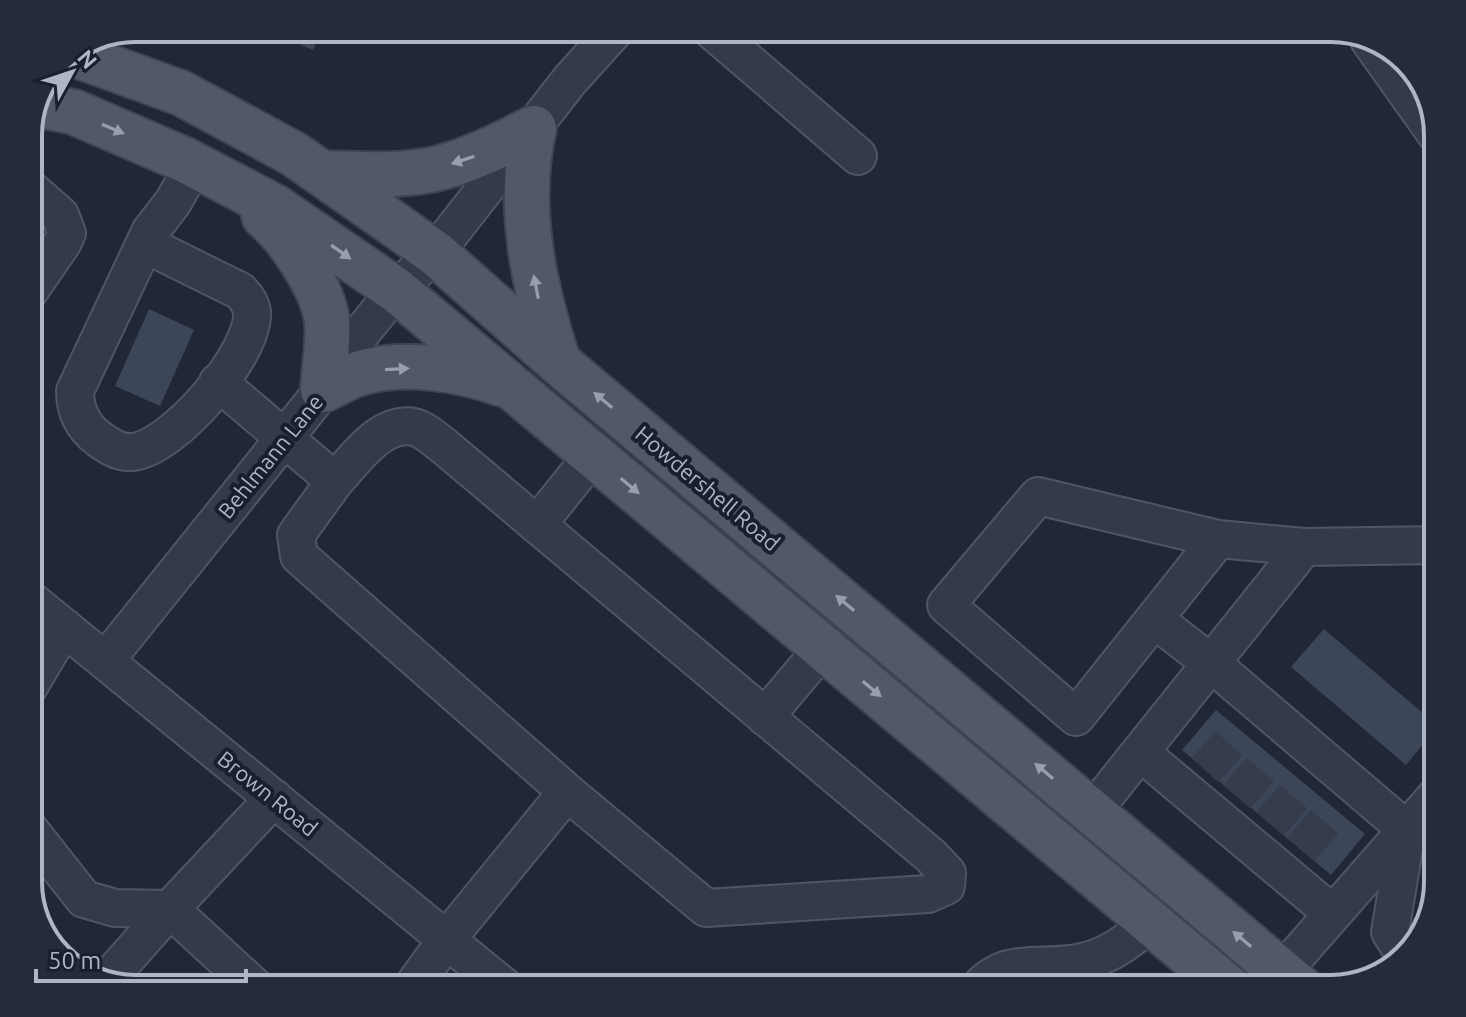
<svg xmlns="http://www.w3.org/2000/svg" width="1466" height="1017" font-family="Ubuntu,sans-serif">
<rect width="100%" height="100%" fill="#202838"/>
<path fill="#3c4658" d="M 261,28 L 322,28 L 313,50 Z
M 28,226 L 44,239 L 28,259 Z
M 149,309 L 194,330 L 160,406 L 115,386 Z
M 1324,629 L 1438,726 L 1406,765 L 1291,667 Z
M 1216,710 L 1365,834 L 1331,875 L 1182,750 Z"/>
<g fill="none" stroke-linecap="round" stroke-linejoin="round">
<path stroke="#353d4d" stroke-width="36" stroke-dasharray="36 18" stroke-linecap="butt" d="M 1205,770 L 1241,730
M 1237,797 L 1272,756
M 1270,824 L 1305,783
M 1301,849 L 1336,809"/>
<g stroke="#4e5563" stroke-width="40">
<path id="minor" d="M 709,28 L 858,156
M 1369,40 L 1438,137
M 28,187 L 60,215 L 67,233 L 63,242 L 28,293
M 145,244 L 240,291 C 246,297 251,303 252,312 C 255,353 173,449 132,452 C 119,453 109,446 99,439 C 83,427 75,411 75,391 L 150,232 L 173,202 L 194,165
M 218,382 L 335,481 C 355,460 381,420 414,427 C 424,429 437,441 445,447 L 931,856 L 947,873 L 946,886 L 928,894 L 706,908 L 567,792 L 447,939 L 411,989
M 335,481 L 296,535 L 299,556 L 567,792
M 537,525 L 593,455
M 1218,539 L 1038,496 L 946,605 L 1076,717 L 1218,539 L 1304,547
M 28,598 L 507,989
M 1154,619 L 1212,664 L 1407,830 L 1390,932 L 1405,955
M 106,660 L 323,390 L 338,362 L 396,290 L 435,253 L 570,80 L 617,28
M 28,688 L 64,627
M 765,717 L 823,648
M 1140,752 L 1333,914
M 1092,812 L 1304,547 L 1438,545
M 28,828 L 84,899 L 115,908 L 170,909 L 274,798
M 1282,972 L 1438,794
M 107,980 L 170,909 L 257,989
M 978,989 C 1007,955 1043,971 1082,962 C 1110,956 1128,941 1151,923"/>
</g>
<g stroke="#3d4452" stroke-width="48">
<path id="major" d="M 73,54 L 181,93 L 294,154 L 435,253 L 558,362 L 1302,989
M 39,105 L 74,112 L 185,160 L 275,207 L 396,290 L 1230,989
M 534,128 C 516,207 534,287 558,361
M 322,173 C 360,174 398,177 435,169 C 470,161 502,144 534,128
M 264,216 C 289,237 323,288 327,321 C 329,343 324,368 323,390 C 336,384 350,375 364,372 C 408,361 460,369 502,384"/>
</g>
<use href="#minor" stroke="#333b49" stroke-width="36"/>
<use href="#major" stroke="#515969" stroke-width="44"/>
</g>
<defs><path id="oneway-solid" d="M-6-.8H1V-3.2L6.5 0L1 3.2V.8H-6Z" transform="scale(2)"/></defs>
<g fill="#979eae">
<use href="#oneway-solid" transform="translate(113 129) rotate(23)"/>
<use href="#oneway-solid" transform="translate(463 160) rotate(162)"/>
<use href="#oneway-solid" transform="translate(341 252) rotate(35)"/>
<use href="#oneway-solid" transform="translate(536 287) rotate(-101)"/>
<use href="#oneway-solid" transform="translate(397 369) rotate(-3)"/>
<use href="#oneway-solid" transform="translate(603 400) rotate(-140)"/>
<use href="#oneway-solid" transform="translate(630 486) rotate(40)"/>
<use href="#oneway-solid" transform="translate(845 603) rotate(-140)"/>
<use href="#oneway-solid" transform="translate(872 689) rotate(40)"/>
<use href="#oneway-solid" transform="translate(1044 771) rotate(-140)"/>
<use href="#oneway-solid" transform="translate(1242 939) rotate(-140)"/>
</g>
<g text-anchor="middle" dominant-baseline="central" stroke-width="8" stroke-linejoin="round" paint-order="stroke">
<g font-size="22" fill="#aeb5c5" stroke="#19202d">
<text transform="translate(270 456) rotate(-51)">Behlmann Lane</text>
<text transform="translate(708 488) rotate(40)">Howdershell Road</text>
<text transform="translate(268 793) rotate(39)">Brown Road</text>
</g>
</g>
<path d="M0 0H1466V1017H0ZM135 42H1331A93 93 0 0 1 1424 135V882A93 93 0 0 1 1331 975H135A93 93 0 0 1 42 882V135A93 93 0 0 1 135 42Z" fill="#252c39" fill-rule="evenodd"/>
<path fill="none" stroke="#aeb5c5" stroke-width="4" d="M135 42H1331A93 93 0 0 1 1424 135V882A93 93 0 0 1 1331 975H135A93 93 0 0 1 42 882V135A93 93 0 0 1 135 42Z"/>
<g transform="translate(72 72) rotate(50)" stroke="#19202d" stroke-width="6" paint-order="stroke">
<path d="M0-6L14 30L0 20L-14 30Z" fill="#aeb5c5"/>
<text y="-12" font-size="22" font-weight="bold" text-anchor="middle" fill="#aeb5c5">N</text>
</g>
<path d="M36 969v12h210v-12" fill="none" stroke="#aeb5c5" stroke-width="4"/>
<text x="48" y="969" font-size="24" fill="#aeb5c5" stroke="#19202d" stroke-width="6" paint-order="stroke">50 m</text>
</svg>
